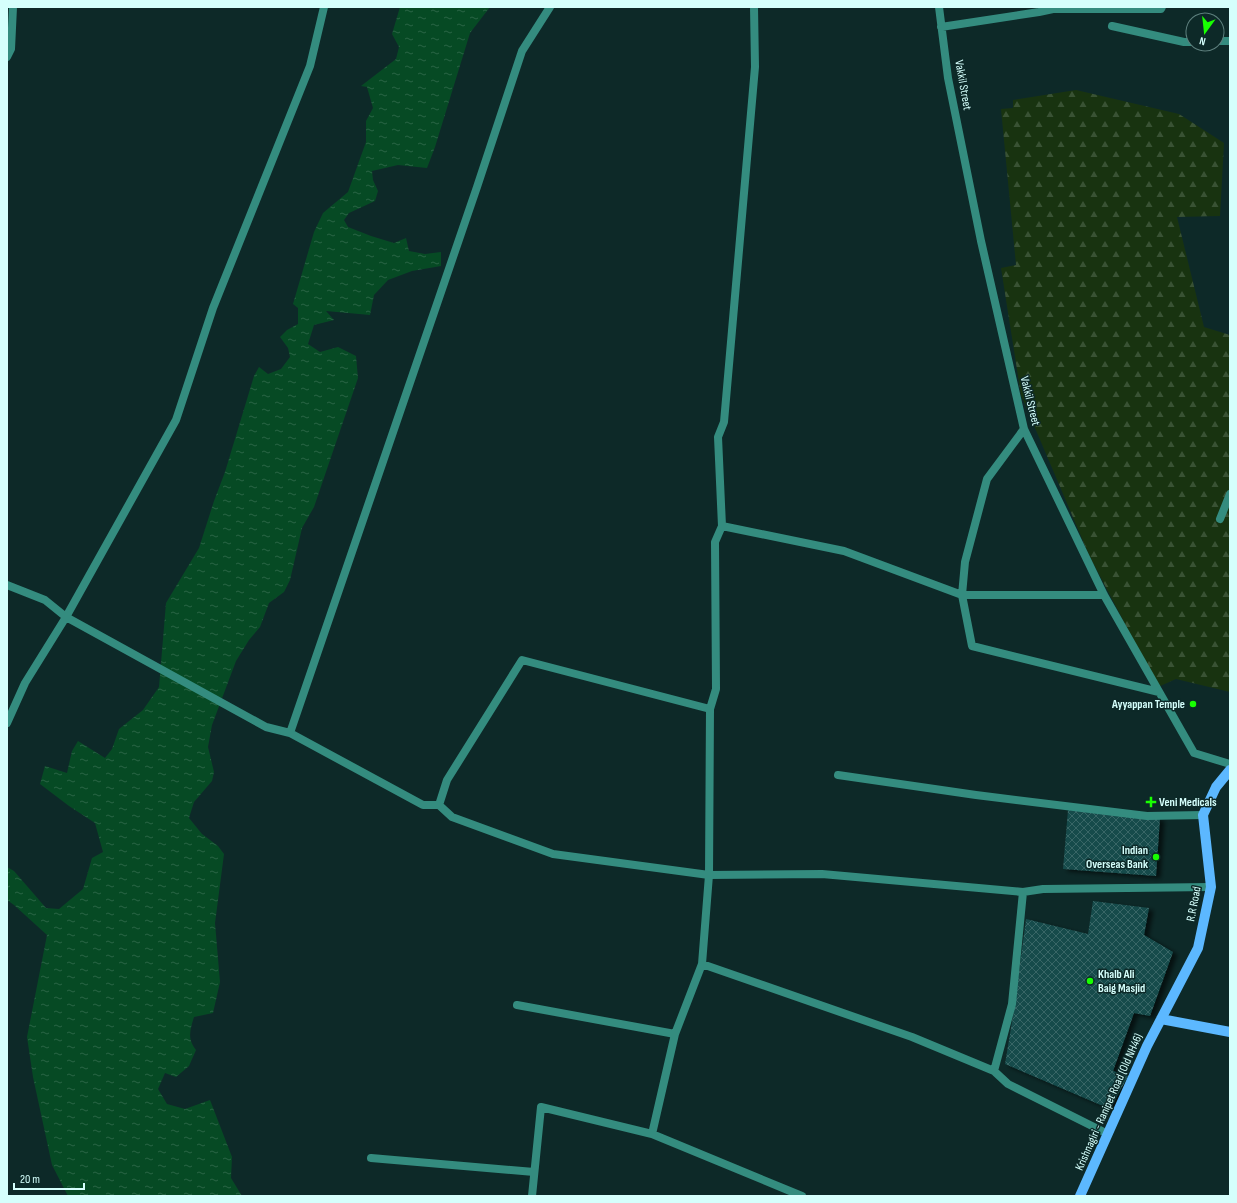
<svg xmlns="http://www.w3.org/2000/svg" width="1237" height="1203" font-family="'Sofia Sans Condensed',sans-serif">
<defs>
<pattern id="forest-firs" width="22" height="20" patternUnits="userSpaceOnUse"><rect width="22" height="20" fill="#183310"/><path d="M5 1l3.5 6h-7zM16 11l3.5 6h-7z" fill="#395234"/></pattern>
<pattern id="water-ripples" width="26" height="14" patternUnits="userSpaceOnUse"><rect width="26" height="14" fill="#064a24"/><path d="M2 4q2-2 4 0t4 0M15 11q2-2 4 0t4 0" fill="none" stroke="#296545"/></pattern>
<pattern id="building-cross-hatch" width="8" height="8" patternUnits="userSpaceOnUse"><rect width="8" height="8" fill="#184b4b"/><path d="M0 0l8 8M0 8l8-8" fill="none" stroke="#396666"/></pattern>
<filter id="shadow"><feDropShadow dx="4.5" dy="2.5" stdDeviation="2" flood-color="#0009"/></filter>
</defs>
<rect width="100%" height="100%" fill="#0d2928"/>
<path fill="url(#forest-firs)" d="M 1076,90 L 1179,114 L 1224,143 L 1220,216 L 1177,217 L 1204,327 L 1230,335 L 1230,692 L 1176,679 L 1158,687 L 1089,555 L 1021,395 L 1001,268 L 1016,265 L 1001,109 L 1013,108 L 1013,100 Z"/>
<path fill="url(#water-ripples)" d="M 400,7 L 490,7 L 470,33 L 435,147 L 427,168 L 398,165 L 372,171 L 373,180 L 378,191 L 375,201 L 349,213 L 344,220 L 348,227 L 371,236 L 394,243 L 406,238 L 409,251 L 425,254 L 441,252 L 441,266 L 412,271 L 388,280 L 374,295 L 370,315 L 326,311 L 334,320 L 314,325 L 308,344 L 320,352 L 338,347 L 356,356 L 358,378 L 314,507 L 302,528 L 290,580 L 284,592 L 269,603 L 260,627 L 249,640 L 236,661 L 212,725 L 208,747 L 214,772 L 212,781 L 194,802 L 189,818 L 202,834 L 218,846 L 224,854 L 215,923 L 220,982 L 213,1013 L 194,1017 C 190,1030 187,1039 196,1050 L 189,1066 L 176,1077 L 165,1073 L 158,1089 L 167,1104 L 185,1109 L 210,1100 L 232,1157 L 231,1178 L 242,1196 L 68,1196 L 52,1165 L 33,1077 L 27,1037 L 47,935 L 14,905 L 7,900 L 7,867 L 14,871 L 46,908 L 59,909 L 83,889 L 92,858 L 103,852 L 95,823 L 69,806 L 40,784 L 45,766 L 67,773 L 72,751 L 78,741 L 105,758 L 112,749 L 119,729 L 143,710 L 159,687 L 166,603 L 199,548 L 214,501 L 225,472 L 254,376 L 259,367 L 268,374 L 281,369 L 290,357 L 288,348 L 280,337 L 287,330 L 298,324 L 298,308 L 293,304 L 314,232 L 323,213 L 348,192 L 366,142 L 366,121 L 373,108 L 367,87 L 361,86 L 396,59 L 399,47 L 392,34 Z"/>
<path fill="url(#building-cross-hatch)" filter="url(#shadow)" d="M 1068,810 L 1160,818 L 1156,876 L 1063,869 Z
M 1093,901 L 1149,908 L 1144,935 L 1173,952 L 1150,1016 L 1134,1013 L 1113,1071 L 1128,1076 L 1110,1109 L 1005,1064 L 1014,1010 L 1026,919 L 1088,934 Z"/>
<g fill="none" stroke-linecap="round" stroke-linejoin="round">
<path stroke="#348c7f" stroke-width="8" d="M 1220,519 L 1230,494"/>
<path stroke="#348c7f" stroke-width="8" d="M 939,7 L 948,78 L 981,241 L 1024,429 L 1104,595 L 1182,732 L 1194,753 L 1230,764
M 1112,26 L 1184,42 L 1193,42
M 941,27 L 1039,12 L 1053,9 L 1161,9 L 1162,7
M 1217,41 L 1230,41
M 7,57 L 11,49 L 13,7
M 1024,429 L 987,479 L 965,562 L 962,595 L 972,646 L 1159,692
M 722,526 L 844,551 L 962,595 L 1104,595
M 7,585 L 45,600 L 66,617 L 266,727 L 290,733 L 423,805 L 439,805 L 447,780 L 522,660 L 710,709
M 7,723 L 25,683 L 66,617 L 176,420 L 213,308 L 310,66 L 324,7
M 290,733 L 477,187 L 522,51 L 550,7
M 838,775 L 976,795 L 1147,816 L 1203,815
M 439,805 L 452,817 L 553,854 L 709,875 L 822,874 L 1023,892 L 1043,889 L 1211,887
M 702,964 L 912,1037 L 994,1071 L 1008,1084 L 1108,1134
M 517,1005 L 675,1034
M 994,1071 L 1012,1004 L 1023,892
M 652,1134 L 675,1034 L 702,964 L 709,875 L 710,709 L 716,689 L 715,542 L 722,526 L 718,437 L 724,422 L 755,67 L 754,7
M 371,1158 L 534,1172
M 532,1196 L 541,1107 L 652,1134 L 802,1196"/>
<path stroke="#5cb8ff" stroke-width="10" d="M 1161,1019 L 1230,1032
M 1080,1196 L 1147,1046 L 1198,948 L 1211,887 L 1203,815 L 1216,787 L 1230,770"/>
</g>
<g fill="#18ff01" stroke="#0d2928" stroke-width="1.5">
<circle cx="1193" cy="704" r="4"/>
<path d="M1149 796h4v4h4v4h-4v4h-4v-4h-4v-4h4z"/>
<circle cx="1156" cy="857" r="4"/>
<circle cx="1090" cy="981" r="4"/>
</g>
<g text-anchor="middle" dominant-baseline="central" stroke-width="3" stroke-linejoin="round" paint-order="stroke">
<g font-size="12" fill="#d5fffc" stroke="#0d2928">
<text transform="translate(963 85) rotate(80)">Vakkil Street</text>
<text transform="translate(1030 401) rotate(76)">Vakkil Street</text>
<text transform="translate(1194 904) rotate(-79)">R.R Road</text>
<text transform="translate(1109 1102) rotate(-66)">Krishnagiri - Ranipet Road (Old NH46)</text>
</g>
<g font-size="12" font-weight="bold" fill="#d5fffc" stroke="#0d2928" text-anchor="end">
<text x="1185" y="704">Ayyappan Temple</text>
<text x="1159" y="802" text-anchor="start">Veni Medicals</text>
<text x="1148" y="850">Indian<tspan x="1148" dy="14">Overseas Bank</tspan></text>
<text x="1098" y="974" text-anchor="start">Khalb Ali<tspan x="1098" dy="14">Baig Masjid</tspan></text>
</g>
</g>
<rect width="1237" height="1203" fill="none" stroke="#d5fffc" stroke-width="16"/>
<g transform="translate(1205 32) rotate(195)"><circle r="19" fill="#0d2928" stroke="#5d7f7d"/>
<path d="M0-3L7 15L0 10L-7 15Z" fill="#18ff01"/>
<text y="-6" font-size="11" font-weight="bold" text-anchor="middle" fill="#d5fffc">N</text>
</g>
<path d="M14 1183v6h70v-6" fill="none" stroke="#d5fffc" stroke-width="2"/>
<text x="20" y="1183" font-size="12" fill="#d5fffc" stroke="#0d2928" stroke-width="3" paint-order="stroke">20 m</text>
</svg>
